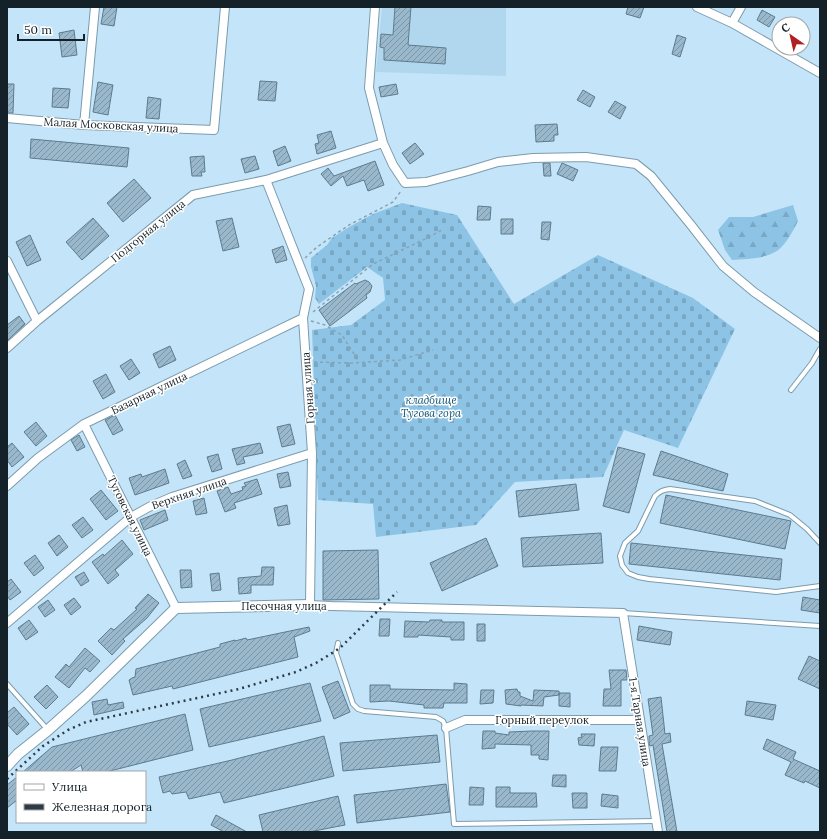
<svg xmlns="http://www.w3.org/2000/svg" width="827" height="839" font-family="Lora,serif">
<defs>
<pattern id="forest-firs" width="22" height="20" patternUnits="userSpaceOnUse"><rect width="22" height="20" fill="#8dc4e6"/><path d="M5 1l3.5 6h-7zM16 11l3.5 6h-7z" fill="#79a8c5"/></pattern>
<pattern id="cemetery-stones" width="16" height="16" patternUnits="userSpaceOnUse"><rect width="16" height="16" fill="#8dc4e6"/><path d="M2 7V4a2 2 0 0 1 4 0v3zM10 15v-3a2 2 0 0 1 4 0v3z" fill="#79a8c5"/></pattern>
<pattern id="building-hatch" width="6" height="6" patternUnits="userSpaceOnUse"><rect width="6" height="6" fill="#99b8cc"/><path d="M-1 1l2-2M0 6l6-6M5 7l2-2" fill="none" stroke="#7c95a6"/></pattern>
</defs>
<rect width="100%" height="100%" fill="#c4e5f9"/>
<path fill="#b1d7ef" d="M 382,7 L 506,7 L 506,76 L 376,72 Z"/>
<path fill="url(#forest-firs)" d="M 793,205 L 798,221 C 793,231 784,249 773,253 C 762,259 744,259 732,260 L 725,250 L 718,230 L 729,217 L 753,217 Z"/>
<path fill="url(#cemetery-stones)" d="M 402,203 L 457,215 L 514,304 L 598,255 L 693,298 L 735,329 L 678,448 L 624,430 L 603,477 L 515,482 L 476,525 L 376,537 L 373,504 L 318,500 L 312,330 L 351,325 L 385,300 L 383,278 L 367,267 L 319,304 L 315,298 L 316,286 L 311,267 L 311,258 L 327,245 L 332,238 L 349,227 L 373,214 Z"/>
<path fill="url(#building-hatch)" stroke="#5d7b8d" d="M 104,7 L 117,7 L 114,26 L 101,24 Z
M 395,7 L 411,7 L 408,45 L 446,48 L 445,64 L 384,60 L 384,48 L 380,47 L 381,34 L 393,35 Z
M 628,7 L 644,7 L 640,18 L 626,14 Z
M 762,10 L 775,17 L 769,27 L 757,20 Z
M 74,30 L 77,55 L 62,57 L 59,33 Z
M 677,35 L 686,38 L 680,57 L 672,54 Z
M 260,81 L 277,82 L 275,101 L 258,100 Z
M 98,82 L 113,85 L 108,115 L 93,112 Z
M 7,84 L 14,84 L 13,113 L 7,113 Z
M 396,84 L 398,94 L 381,97 L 379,87 Z
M 53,88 L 70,89 L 68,108 L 52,107 Z
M 583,90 L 595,97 L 590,107 L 577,100 Z
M 148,97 L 161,99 L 159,119 L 146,118 Z
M 615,101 L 626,107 L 620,119 L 608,112 Z
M 557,124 L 558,135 L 554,135 L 554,141 L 536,142 L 535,125 Z
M 331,131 L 336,148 L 317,154 L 315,144 L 319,143 L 317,135 Z
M 31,139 L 129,148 L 127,167 L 30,158 Z
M 415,143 L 424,154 L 410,164 L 402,153 Z
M 285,146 L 291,161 L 278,166 L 273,151 Z
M 204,156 L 205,172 L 201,172 L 202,176 L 192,176 L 190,157 Z
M 255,156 L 259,169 L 245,173 L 241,159 Z
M 375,161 L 384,185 L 368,191 L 364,180 L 347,186 L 343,176 L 331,186 L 321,174 L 328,168 L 334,176 Z
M 543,163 L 550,163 L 551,176 L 544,176 Z
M 562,163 L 578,170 L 573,181 L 557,174 Z
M 134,179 L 151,198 L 123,222 L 107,203 Z
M 478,206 L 491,207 L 490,220 L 477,220 Z
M 93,218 L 109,236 L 82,260 L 66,242 Z
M 232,218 L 239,247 L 223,251 L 216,221 Z
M 501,219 L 513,219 L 513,234 L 501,234 Z
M 542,222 L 551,222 L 549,240 L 541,239 Z
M 30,235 L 41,260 L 27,266 L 16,242 Z
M 283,246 L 287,260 L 276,263 L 272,250 Z
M 365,280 L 369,282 L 372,286 L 370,292 L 366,295 L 367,298 L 330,326 L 319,310 L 355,283 L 356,284 Z
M 19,316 L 25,324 L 7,341 L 7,325 Z
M 170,346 L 176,360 L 159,368 L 153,354 Z
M 131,359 L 140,373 L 129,380 L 120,366 Z
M 106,374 L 115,392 L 103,399 L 93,381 Z
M 115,415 L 123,430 L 113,435 L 105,420 Z
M 36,422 L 47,436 L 36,446 L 24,432 Z
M 290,424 L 295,444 L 282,447 L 277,427 Z
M 79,435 L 85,447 L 77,451 L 71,440 Z
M 12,443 L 24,457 L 12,467 L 7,460 L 7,447 Z
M 260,443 L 263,453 L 243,457 L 245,463 L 237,465 L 232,449 Z
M 618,447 L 645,454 L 629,513 L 603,506 Z
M 661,451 L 728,474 L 723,491 L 653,475 Z
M 218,454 L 222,469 L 212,472 L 207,457 Z
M 185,460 L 192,476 L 183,479 L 177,464 Z
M 165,469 L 169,483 L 135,495 L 129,478 L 141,474 L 142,477 Z
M 288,472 L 291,486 L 280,488 L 277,474 Z
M 257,479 L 262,494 L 234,503 L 236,508 L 225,512 L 217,491 L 228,487 L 231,494 L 243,490 L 242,487 L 246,486 L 244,483 Z
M 576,484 L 579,510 L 519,517 L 516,491 Z
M 101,490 L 118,511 L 106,520 L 90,499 Z
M 666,495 L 791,521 L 785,549 L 660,523 Z
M 204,498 L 207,513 L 196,515 L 193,501 Z
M 287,505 L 290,524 L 278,526 L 274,508 Z
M 165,510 L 168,520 L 144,530 L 140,520 Z
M 83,517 L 93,530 L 82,538 L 72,525 Z
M 601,533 L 603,563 L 523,567 L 521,538 Z
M 59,535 L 68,547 L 57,556 L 48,543 Z
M 486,538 L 498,566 L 442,591 L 430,563 Z
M 122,540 L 133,554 L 115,570 L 119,575 L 108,584 L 92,562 L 103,554 L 104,556 Z
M 631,543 L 782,559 L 780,580 L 629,564 Z
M 378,550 L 379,599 L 323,600 L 323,551 Z
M 35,555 L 44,568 L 34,576 L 24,563 Z
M 262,567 L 274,567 L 273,585 L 251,585 L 251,593 L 239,594 L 238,578 L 261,576 Z
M 180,570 L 191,570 L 192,587 L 181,588 Z
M 84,572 L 89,581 L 81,586 L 75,577 Z
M 219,573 L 221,590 L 212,591 L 210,574 Z
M 11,579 L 21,592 L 10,600 L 7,596 L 7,582 Z
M 148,594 L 159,603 L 147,618 L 123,639 L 125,641 L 112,655 L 98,641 L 111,628 L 114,630 L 137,609 L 135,608 Z
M 803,597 L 820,600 L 820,613 L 801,610 Z
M 74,598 L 81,607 L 71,615 L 64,605 Z
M 48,600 L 55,610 L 45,617 L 38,607 Z
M 380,619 L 390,619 L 389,636 L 379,636 Z
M 29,620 L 38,632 L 26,640 L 18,628 Z
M 430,620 L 442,620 L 442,622 L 464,622 L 464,640 L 451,640 L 451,637 L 418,635 L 418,637 L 404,637 L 405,621 L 429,622 Z
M 477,624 L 485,624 L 485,641 L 477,641 Z
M 639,626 L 672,632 L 670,645 L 637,640 Z
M 309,627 L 310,631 L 294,637 L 298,657 L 173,689 L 172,686 L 133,695 L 129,680 L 132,678 L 135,677 L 136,669 L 220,647 L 220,644 L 235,640 L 235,641 L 246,638 L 247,640 Z
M 85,648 L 100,661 L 90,672 L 85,668 L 69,688 L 55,677 L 66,664 L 69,667 Z
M 809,656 L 820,661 L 820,689 L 798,679 Z
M 609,670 L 626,670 L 627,680 L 621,680 L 621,706 L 603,706 L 604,689 L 611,689 Z
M 338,681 L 350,712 L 334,719 L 322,687 Z
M 310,683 L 321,721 L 209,747 L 200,709 Z
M 454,683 L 467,684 L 467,703 L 444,703 L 443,708 L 424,708 L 424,705 L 389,701 L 370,702 L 370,685 L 390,685 L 390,689 L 454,690 Z
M 47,685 L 58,697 L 46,709 L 34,697 Z
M 517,689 L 518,692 L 520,692 L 520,696 L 533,701 L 534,690 L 559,691 L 559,695 L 544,697 L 543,706 L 521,705 L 521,706 L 506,704 L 505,690 Z
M 481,690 L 494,690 L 493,703 L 480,704 Z
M 559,693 L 570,693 L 570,707 L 559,706 Z
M 661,697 L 665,734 L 670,733 L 671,742 L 662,744 L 677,832 L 667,832 L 653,745 L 650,746 L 649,743 L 649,736 L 653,735 L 648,699 Z
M 107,699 L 108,705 L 123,702 L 124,708 L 94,715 L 92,702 Z
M 747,701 L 776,705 L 773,720 L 745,715 Z
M 14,707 L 29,724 L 17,735 L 7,724 L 7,713 Z
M 185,714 L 193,750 L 106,772 L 83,772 L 81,765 L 70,772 L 23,772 L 52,747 Z
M 483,731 L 495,731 L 495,733 L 509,735 L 509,732 L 532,731 L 549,731 L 548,760 L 539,759 L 539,755 L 531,755 L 531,745 L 495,744 L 495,748 L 482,749 Z
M 581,734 L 595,734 L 594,746 L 579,745 L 578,738 L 582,737 Z
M 437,735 L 440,762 L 343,771 L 340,743 Z
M 324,736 L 334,776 L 224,803 L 220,792 L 189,799 L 186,792 L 172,794 L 170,791 L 163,793 L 159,777 L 232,760 Z
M 767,739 L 796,752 L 793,759 L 820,771 L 820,788 L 805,781 L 804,783 L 785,775 L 791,762 L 763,749 Z
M 601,747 L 618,747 L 616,771 L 599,771 Z
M 553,775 L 566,775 L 566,787 L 552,786 Z
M 17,777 L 17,800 L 7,808 L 7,785 Z
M 446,784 L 448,797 L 450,812 L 357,823 L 354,795 Z
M 470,787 L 484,788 L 483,805 L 469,805 Z
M 496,787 L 510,787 L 510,793 L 536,793 L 537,807 L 496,807 Z
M 572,793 L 587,793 L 587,808 L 573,808 Z
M 602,794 L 618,796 L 618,808 L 601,806 Z
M 338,796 L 345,825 L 309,832 L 263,832 L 259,815 Z
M 216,815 L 247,832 L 224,832 L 211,825 Z"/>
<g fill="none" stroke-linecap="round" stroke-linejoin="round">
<g stroke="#7c9bad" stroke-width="6">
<path id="service" d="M 791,390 L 812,363 L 820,349
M 820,543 L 807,529 L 790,515 L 755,501 L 670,489 C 663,490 660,491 655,496 L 638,531 L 625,543 L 620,556 L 622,565 L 628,573 L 638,577 L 649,579 L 776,592 L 820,586
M 623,613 L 820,626
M 338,643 L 336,653 L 353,704 L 358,709 L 364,711 L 436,717 L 443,721 L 446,728 L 454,824 L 656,821
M 7,684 L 48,730"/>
</g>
<g stroke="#7c9bad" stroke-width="10">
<path id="minor" d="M 375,7 L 369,88 L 383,143 L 393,165 L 405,183 L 426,182 L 468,171 L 498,162 L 533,158 L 586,157 L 636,164 L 651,176 L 691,225 L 723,266 L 754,292 L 820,338
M 697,7 L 732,23 L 820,73
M 732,23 L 741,7
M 7,118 L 84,125 L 214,130 L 225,7
M 84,125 L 95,7
M 266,180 L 309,289 L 303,318 L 312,453 L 310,605 L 331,606 L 623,613 L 658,832
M 7,261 L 37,321
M 7,348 L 37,321 L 193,195 L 266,180 L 383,143
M 84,424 L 176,608
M 7,486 L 38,458 L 84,424 L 303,318
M 7,623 L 131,517 L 149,507 L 172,497 L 312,453
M 446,728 L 465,720 L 640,720"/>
</g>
<g stroke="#7c9bad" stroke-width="12">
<path id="tertiary" d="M 7,766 L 18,754 L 48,730 L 86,696 L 176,608 L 310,605"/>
</g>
<path stroke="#88a2b1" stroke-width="1.5" stroke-dasharray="3 3" stroke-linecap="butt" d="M 305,258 L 317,247 L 349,225 L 393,202 L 401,191
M 313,312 L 373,264 L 423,240 L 442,230
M 311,321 L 325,325 L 342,335 L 359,362
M 314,362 L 352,363 L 400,360 L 433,350"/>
<use href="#service" stroke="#fff" stroke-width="4"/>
<use href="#minor" stroke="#fff" stroke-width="8"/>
<use href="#tertiary" stroke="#fff" stroke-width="10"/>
<path stroke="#2d3b44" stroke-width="2.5" stroke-dasharray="2 4" stroke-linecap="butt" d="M 7,779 L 43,746 L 68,730 L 86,722 L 239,689 L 296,672 L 316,663 L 329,655 L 340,648 L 397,592"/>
</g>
<g text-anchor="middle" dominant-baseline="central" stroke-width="3" stroke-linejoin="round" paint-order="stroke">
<g font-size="11" fill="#152128" stroke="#fff">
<text transform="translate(111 125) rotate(3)">Малая Московская улица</text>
<text transform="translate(148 231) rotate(-39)">Подгорная улица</text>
<text transform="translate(308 388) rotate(-94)">Горная улица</text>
<text transform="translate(149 393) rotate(-26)">Базарная улица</text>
<text transform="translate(189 493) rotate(-19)">Верхняя улица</text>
<text transform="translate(130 516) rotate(64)">Туговская улица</text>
<text x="284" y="606">Песочная улица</text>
<text x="542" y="720">Горный переулок</text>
<text transform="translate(640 722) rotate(81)">1-я Тарная улица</text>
</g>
<g font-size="11" font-style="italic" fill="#0e5475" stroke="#fff">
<text x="431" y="400">кладбище<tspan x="431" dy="13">Тугова гора</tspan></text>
</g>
</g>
<rect width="827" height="839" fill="none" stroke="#152128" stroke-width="16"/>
<rect x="16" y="771" width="130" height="52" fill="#ffffff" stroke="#a1a6a9"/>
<rect x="24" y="784" width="20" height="6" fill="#ffffff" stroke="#a1a6a9"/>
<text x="52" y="791" font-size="12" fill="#152128">Улица</text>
<rect x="24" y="804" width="20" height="6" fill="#2d3b44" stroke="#a1a6a9"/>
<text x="52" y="811" font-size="12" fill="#152128">Железная дорога</text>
<g transform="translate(791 36) rotate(326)"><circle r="19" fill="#ffffff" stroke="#a1a6a9"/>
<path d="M0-3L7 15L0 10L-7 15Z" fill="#b01f24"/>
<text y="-6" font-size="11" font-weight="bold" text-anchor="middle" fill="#152128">С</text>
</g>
<path d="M18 34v6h66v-6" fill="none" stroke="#152128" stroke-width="2"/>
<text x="24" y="34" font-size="12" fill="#152128" stroke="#ffffff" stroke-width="3" paint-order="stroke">50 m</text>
</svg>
